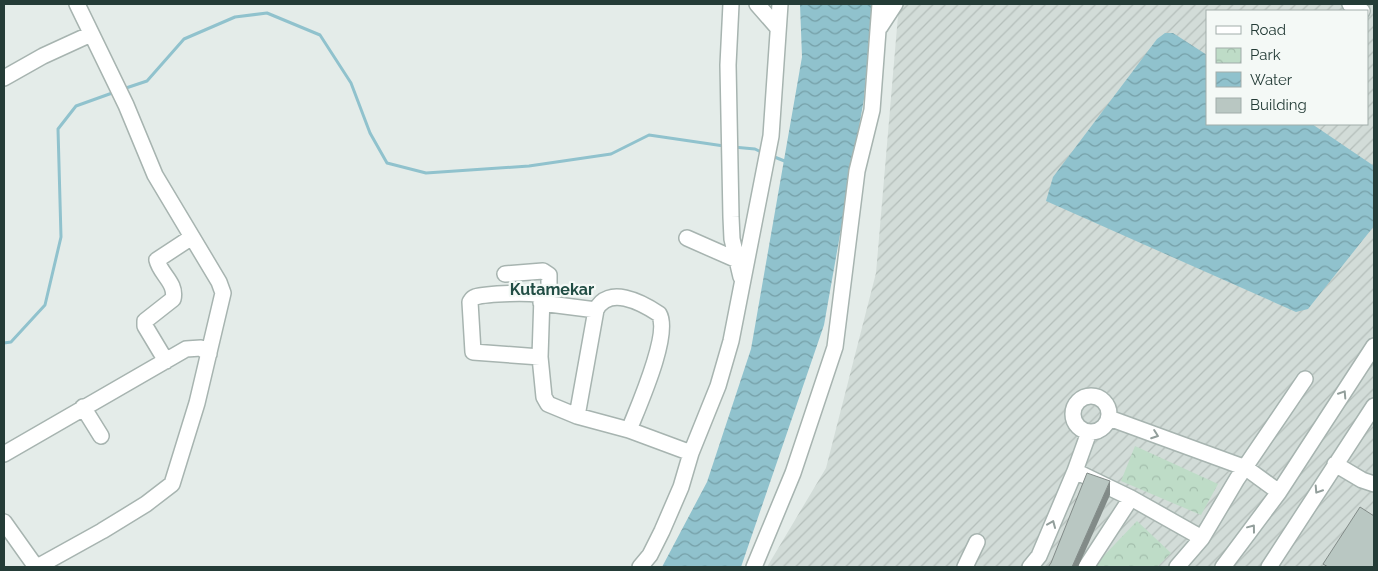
<svg xmlns="http://www.w3.org/2000/svg" width="1378" height="571" font-family="Raleway,sans-serif">
<defs>
<pattern id="industrial-furrows" width="10" height="10" patternUnits="userSpaceOnUse" patternTransform="scale(1.25)"><rect width="10" height="10" fill="#d2dcd8"/><path d="M-1 1l2-2M0 10L10 0M9 11l2-2" fill="none" stroke="#b4beba"/></pattern>
<pattern id="park-crowns" width="20" height="18" patternUnits="userSpaceOnUse" patternTransform="scale(1.25)"><rect width="20" height="18" fill="#bedcc7"/><path d="M2 6a3 3 0 1 1 6 0M12 15a3 3 0 1 1 6 0" fill="none" stroke="#a3beac"/></pattern>
<pattern id="water-waves" width="16" height="10" patternUnits="userSpaceOnUse" patternTransform="scale(1.25)"><rect width="16" height="10" fill="#90c2cd"/><path d="M0 5q4-4 8 0t8 0" fill="none" stroke="#759fa7"/></pattern>
</defs>
<rect width="100%" height="100%" fill="#e4ece9"/>
<path fill="url(#industrial-furrows)" fill-rule="evenodd" d="M 899,4 L 1374,4 L 1374,567 L 767,567 L 826,468 L 876,273 ZM 1207,11 L 1367,11 L 1367,124 L 1207,124 Z"/>
<path fill="url(#park-crowns)" d="M 1135,446 L 1218,484 L 1201,515 L 1121,481 Z
M 1137,521 L 1171,553 L 1157,567 L 1093,567 Z"/>
<path fill="url(#water-waves)" d="M 800,4 L 872,4 L 864,99 L 824,325 L 741,567 L 662,567 L 707,482 L 751,349 L 802,57 Z
M 1165,33 L 1173,33 L 1207,55 L 1207,124 L 1312,124 L 1374,166 L 1374,226 L 1308,309 L 1296,312 L 1046,201 L 1053,177 L 1157,39 Z"/>
<g fill="none" stroke-linecap="round" stroke-linejoin="round">
<path stroke="#90c2cd" stroke-width="3" d="M 123,89 L 147,81 L 184,39 L 235,17 L 267,13 L 320,35 L 351,83 L 370,133 L 387,163 L 426,173 L 529,166 L 611,154 L 649,135 L 724,146
M 733,147 L 755,149 L 763,153
M 772,156 L 787,162
M 4,343 L 11,342 L 45,305 L 61,237 L 58,129 L 76,106 L 115,92"/>
<g stroke="#a7b4b0" stroke-width="18">
<path id="minor" d="M 731,4 L 728,65 L 731,217 L 732,239 L 741,277
M 757,4 L 778,28
M 1350,4 L 1362,11
M 880,27 L 895,4
M 4,78 L 43,56 L 91,34
M 687,238 L 737,260
M 505,274 L 543,271 L 549,275 L 549,288 L 542,296 L 540,357 L 544,397 L 548,404 L 577,416 L 629,430 L 691,453
M 541,303 L 596,310
M 540,357 L 473,352 L 470,302 C 472,299 472,298 475,297 C 485,294 535,291 542,296
M 166,361 L 145,326 L 145,321 L 173,299 C 177,283 160,274 157,260 L 192,237
M1073 414a18 18 0 1 1 36 0a18 18 0 1 1-36 0Z
M 83,407 L 101,436
M 577,416 L 596,310 C 608,285 641,302 659,314 C 671,334 638,407 629,430
M 1109,418 L 1246,468 L 1279,492
M 4,454 L 186,349 L 201,348 L 209,354
M 1335,464 L 1362,480 L 1374,484
M 1075,471 L 1131,498 L 1202,538
M 4,522 L 36,567
M 37,567 L 102,531 L 146,504 L 172,484 L 197,403 L 223,293 L 219,282 L 155,175 L 126,105 L 77,4
M 640,567 L 650,555 L 662,531 L 681,487 L 691,453 L 718,386 L 731,341 L 771,136 L 780,4
M 754,567 L 793,473 L 835,347 L 857,171 L 872,110 L 880,4
M 965,567 L 977,542
M 1030,567 L 1039,556 L 1075,471 L 1089,432
M 1086,567 L 1131,498
M 1177,567 L 1202,538 L 1237,479 L 1305,379
M 1223,567 L 1279,492 L 1374,346
M 1269,567 L 1374,406"/>
</g>
<use href="#minor" stroke="#fff" stroke-width="15"/>
</g>
<path fill="#828b88" d="M 1110,481 L 1110,495 L 1078,567 L 1072,567 Z"/>
<path fill="#b9c7c2" stroke="#828b88" d="M 1087,473 L 1110,481 L 1072,567 L 1048,567 L 1051,563 Z
M 1360,507 L 1374,516 L 1374,567 L 1328,567 L 1323,564 Z"/>
<defs><path id="oneway-chevron" d="M-2-3.5L2.5 0L-2 3.5" fill="none" stroke-width="1.6" stroke-linecap="round" stroke-linejoin="round" transform="scale(1.25)"/></defs>
<g stroke="#929e9b">
<use href="#oneway-chevron" transform="translate(1343 394) rotate(-57)"/>
<use href="#oneway-chevron" transform="translate(1155 435) rotate(20)"/>
<use href="#oneway-chevron" transform="translate(1318 490) rotate(123)"/>
<use href="#oneway-chevron" transform="translate(1052 524) rotate(-67)"/>
<use href="#oneway-chevron" transform="translate(1252 528) rotate(-53)"/>
</g>
<g text-anchor="middle" dominant-baseline="central" stroke-width="4.5" stroke-linejoin="round" paint-order="stroke">
<g font-size="16" font-weight="bold" fill="#214d44" stroke="#f4f9f6">
<text x="552" y="289">Kutamekar</text>
</g>
</g>
<rect width="1378" height="571" fill="none" stroke="#243c37" stroke-width="10"/>
<rect x="1206" y="10" width="162" height="115" fill="#f4f9f6" stroke="#a1adaa"/>
<rect x="1216" y="26" width="25" height="8" fill="#ffffff" stroke="#a1adaa"/>
<text x="1250" y="35" font-size="15" fill="#243c37">Road</text>
<rect x="1216" y="48" width="25" height="15" fill="url(#park-crowns)" stroke="#a1adaa"/>
<text x="1250" y="60" font-size="15" fill="#243c37">Park</text>
<rect x="1216" y="72" width="25" height="15" fill="url(#water-waves)" stroke="#a1adaa"/>
<text x="1250" y="85" font-size="15" fill="#243c37">Water</text>
<rect x="1216" y="98" width="25" height="15" fill="#b9c7c2" stroke="#a1adaa"/>
<text x="1250" y="110" font-size="15" fill="#243c37">Building</text>
</svg>
